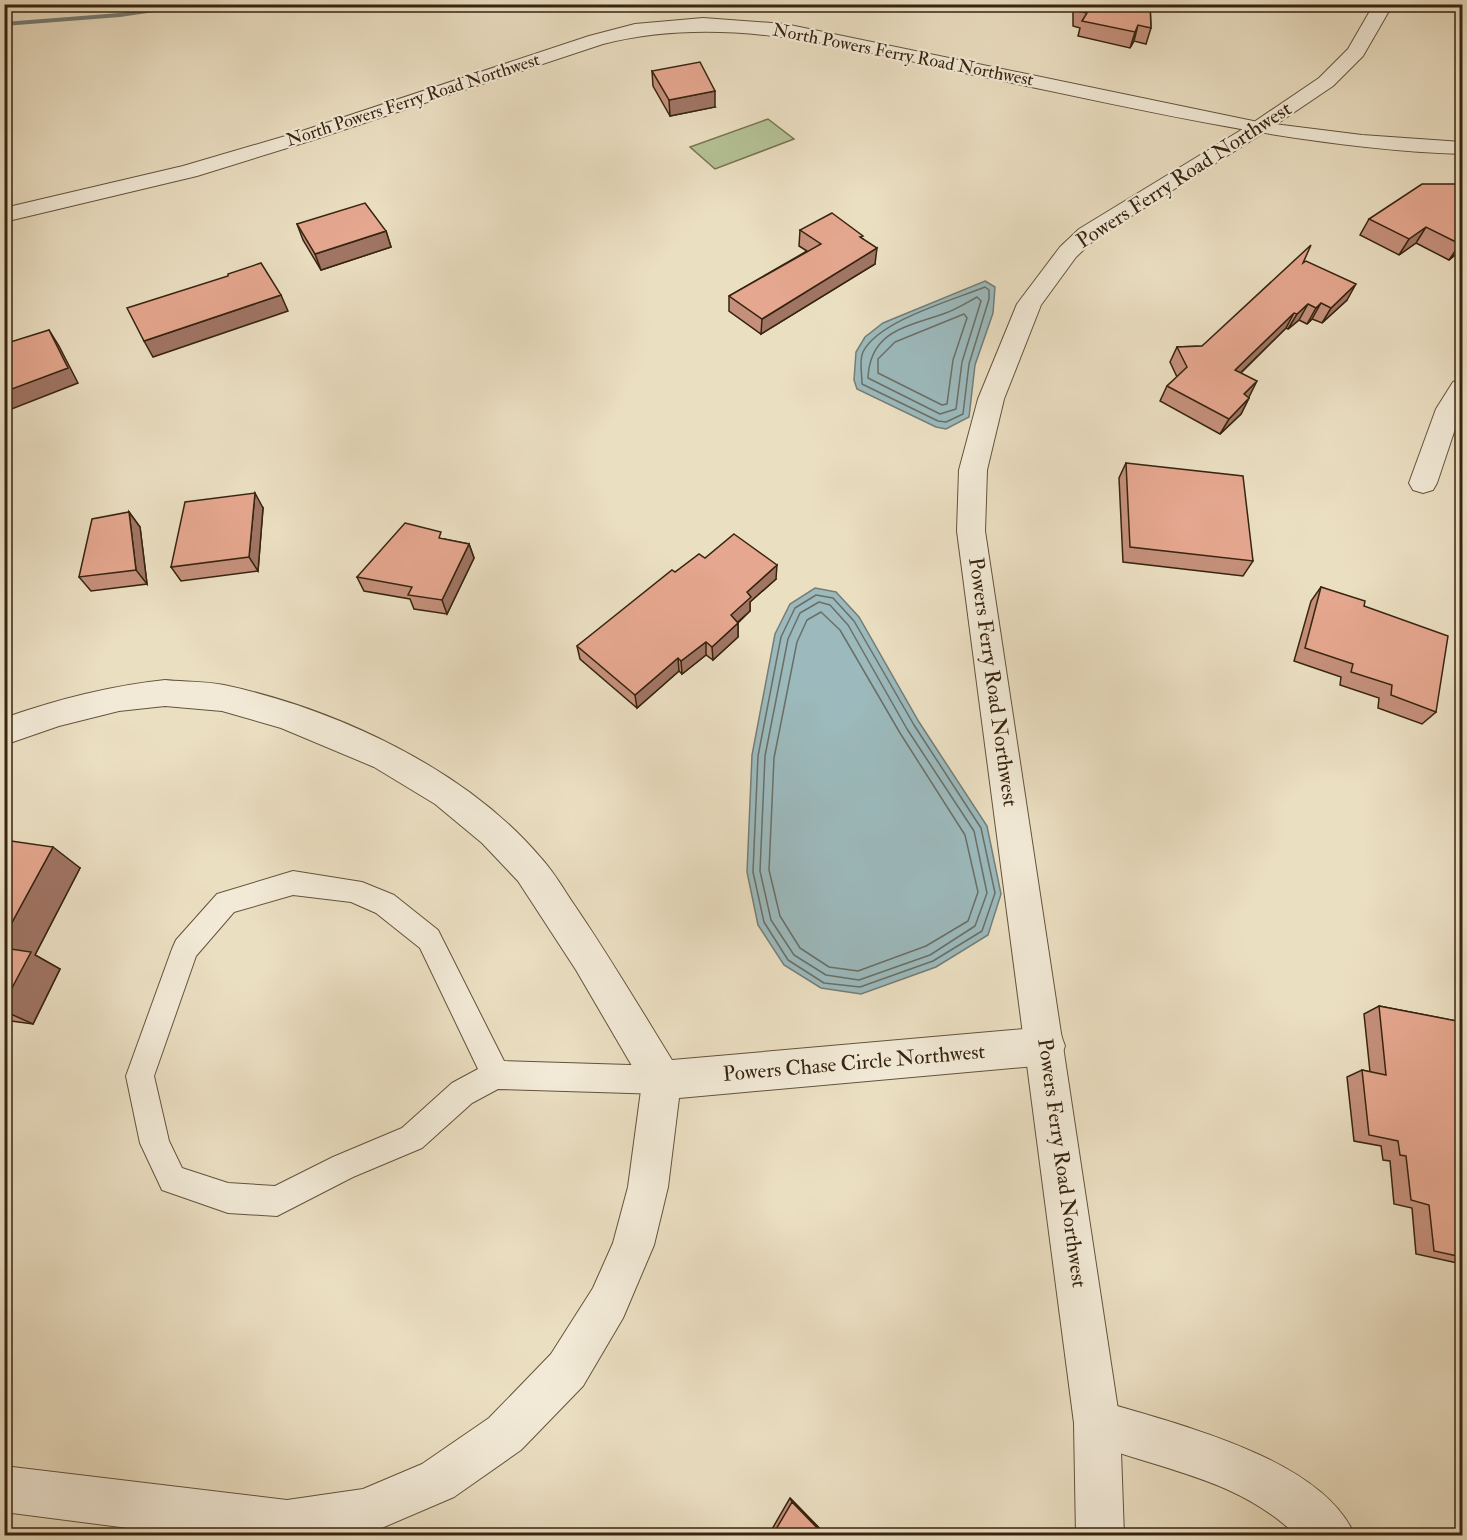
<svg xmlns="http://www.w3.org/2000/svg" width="1467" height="1540" font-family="'IM FELL Double Pica',serif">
<rect width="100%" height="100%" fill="#ebdfc2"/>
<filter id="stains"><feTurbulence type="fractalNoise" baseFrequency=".00333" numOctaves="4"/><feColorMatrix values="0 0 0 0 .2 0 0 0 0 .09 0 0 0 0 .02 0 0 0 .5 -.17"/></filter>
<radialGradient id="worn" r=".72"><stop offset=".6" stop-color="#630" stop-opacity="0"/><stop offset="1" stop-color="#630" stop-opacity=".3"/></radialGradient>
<path fill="#b4c295" stroke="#767352" stroke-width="1.5" d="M 768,119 L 794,139 L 715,169 L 690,147 Z"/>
<path fill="#9cbabd" stroke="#747e77" stroke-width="1.5" d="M 985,281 L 995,287 L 993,313 L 975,365 L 969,417 L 946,429 L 936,427 L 857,389 L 854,380 L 856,352 L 865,337 L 883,323 Z
M 815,588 L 836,592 L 859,617 L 919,722 L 987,826 L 1001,894 L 988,935 L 936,967 L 861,994 L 821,988 L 784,965 L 758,925 L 747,872 L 752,755 L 775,634 L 790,604 Z"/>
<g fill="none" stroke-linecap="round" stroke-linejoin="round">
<path stroke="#6a6f66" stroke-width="1.5" d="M 985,287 L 989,290 L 989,299 L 969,364 L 963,414 L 946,422 L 938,421 L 862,384 C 862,374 859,360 863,352 C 878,321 953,300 985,287 Z
M 977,297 L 981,301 L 962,362 L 956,409 L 940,414 L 868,378 C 870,331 906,327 943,314 C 955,310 966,303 977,297 Z
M 964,314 L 967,318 L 953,360 L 947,404 L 942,405 L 878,373 L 878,359 L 895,342 Z
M 816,595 L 833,598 L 854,621 L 914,725 L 981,828 L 995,893 L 982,931 L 933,961 L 860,987 L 824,983 L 788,960 L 764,922 L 753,872 L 758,756 L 781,637 L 795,608 Z
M 819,602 L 830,605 L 848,625 L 907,729 L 974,831 L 987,893 L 975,926 L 930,955 L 859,980 L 826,975 L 794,955 L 771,920 L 760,871 L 765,756 L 788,639 L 800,613 Z
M 821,612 L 840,630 L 900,733 L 965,835 L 978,892 L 968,921 L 926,946 L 858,971 L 829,967 L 800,948 L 780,916 L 769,870 L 774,758 L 797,642 L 807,620 Z"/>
<path fill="#747e77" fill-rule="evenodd" d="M 186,4 L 209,4 L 120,17 L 4,26 L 4,22 L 120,13 Z"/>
<g stroke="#64533c" stroke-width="2">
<path id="service" d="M 293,871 L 362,882 L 394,895 L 438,930 L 504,1061 L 662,1066 L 672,1070 L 676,1080 L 672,1090 L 662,1094 L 498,1089 L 472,1103 L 422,1148 L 353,1177 L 277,1216 L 228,1213 L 162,1190 L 140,1143 L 126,1076 L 172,949 L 176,940 L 217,894 ZM 293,895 L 351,902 L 376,913 L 420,948 L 478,1069 L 452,1083 L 402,1128 L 333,1157 L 275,1186 L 228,1183 L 182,1168 L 169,1141 L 154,1076 L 196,956 L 234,912 Z"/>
</g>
<g stroke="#64533c" stroke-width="2">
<path id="minor" d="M 703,18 L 785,24 L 1258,122 L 1362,135 L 1462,142 L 1462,154 C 1298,148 1139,109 979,76 C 855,50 729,12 603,44 L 313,140 L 197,176 L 4,222 L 4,208 L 183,166 L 299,132 L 589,36 L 635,24 Z
M 1462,379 L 1462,408 L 1437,483 L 1433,490 L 1423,493 L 1413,490 L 1409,483 L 1436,409 L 1453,382 Z
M 165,680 C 184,682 205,681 224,685 C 336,709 466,769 541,858 C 554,872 564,890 575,906 C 609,956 640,1008 672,1060 L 1046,1027 L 1060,1032 L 1065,1046 L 1060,1060 L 1046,1065 L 679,1098 L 668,1187 L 654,1245 L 623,1318 L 583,1386 L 521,1450 L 454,1497 L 363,1536 L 190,1536 L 4,1512 L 4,1466 L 287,1500 L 363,1489 L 422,1464 L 489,1418 L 551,1354 L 593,1288 L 613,1243 L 628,1187 L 642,1083 L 576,970 L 518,881 L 482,843 L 435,804 L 374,767 L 281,728 L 222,711 L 165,706 L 119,711 L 59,726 L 4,745 L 4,718 C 58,699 109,686 165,680 Z
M 1097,1400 C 1172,1423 1322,1457 1355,1536 L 1297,1536 C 1236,1476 1156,1470 1081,1439 L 1074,1423 L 1081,1407 Z"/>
</g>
<g stroke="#64533c" stroke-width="2">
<path id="tertiary" d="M 1374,4 L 1393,4 L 1363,56 L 1333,86 L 1265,132 L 1095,239 L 1076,257 L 1041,305 L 1004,399 L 987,470 L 985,531 L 1120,1423 L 1124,1536 L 1076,1536 L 1074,1423 L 957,531 L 959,470 L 978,399 L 1017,304 L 1060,247 L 1079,229 L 1251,124 L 1319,78 L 1348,49 Z"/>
</g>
<use href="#service" fill="#f2ead7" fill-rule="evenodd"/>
<use href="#minor" fill="#f2ead7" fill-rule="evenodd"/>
<use href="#tertiary" fill="#f2ead7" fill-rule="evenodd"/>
</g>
<path fill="#c5907b" stroke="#37240f" stroke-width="1.5" d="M 1073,4 L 1150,4 L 1151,28 L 1146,44 L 1134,41 L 1130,48 L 1078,36 L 1080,28 L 1073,26 Z
M 652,71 L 715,107 L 670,116 L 653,86 Z
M 1462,184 L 1462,249 L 1449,260 L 1416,243 L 1399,255 L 1360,235 L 1369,219 Z
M 297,224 L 386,231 L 391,247 L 321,270 L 303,240 Z
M 800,230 L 863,239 L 875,264 L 761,334 L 729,311 L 729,296 L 807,251 L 799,246 Z
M 1303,263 L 1347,300 L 1322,323 L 1312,319 L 1307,324 L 1299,320 L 1288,329 L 1286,328 L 1241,373 L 1249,398 L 1241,414 L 1220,434 L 1160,401 L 1167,386 L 1177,377 L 1170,362 L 1177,347 L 1202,346 Z
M 1126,463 L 1253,561 L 1243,576 L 1123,562 L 1119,478 Z
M 263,508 L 258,571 L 181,581 L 171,567 Z
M 129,512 L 140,527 L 147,584 L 91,591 L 79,577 Z
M 444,539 L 469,544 L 474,558 L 447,614 L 414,609 L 410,599 L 364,591 L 357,577 Z
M 705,558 L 776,579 L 750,602 L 750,611 L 738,623 L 738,637 L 713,660 L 706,655 L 682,674 L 679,671 L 637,708 L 580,659 L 577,646 L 675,572 Z
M 1321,587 L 1364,606 L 1436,712 L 1422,724 L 1378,708 L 1379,698 L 1340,685 L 1341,677 L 1294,661 L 1311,601 Z
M 4,840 L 80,868 L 35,955 L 60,969 L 33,1024 L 4,1020 Z
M 1379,1006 L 1462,1022 L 1462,1264 L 1416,1254 L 1412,1208 L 1394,1204 L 1390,1161 L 1383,1160 L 1381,1146 L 1354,1141 L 1347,1077 L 1362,1070 L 1370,1072 L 1364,1014 Z
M 790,1498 L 827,1536 L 768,1536 Z"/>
<path fill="#a07564" stroke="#37240f" stroke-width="1.5" d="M 1138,25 L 1134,41 L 1130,48 L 1135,32 Z
M 715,91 L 715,107 L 670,116 L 669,100 Z
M 1426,227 L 1416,243 L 1399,255 L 1409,239 Z
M 386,231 L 391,247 L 321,270 L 315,254 Z
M 1462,242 L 1462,249 L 1449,260 L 1460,244 Z
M 877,248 L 875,264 L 761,334 L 762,319 Z
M 1356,284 L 1347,300 L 1322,323 L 1331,308 Z
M 281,295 L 288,311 L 153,357 L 144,341 Z
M 1321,303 L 1312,319 L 1307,324 L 1316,308 Z
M 1308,304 L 1299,320 L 1288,329 L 1297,314 Z
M 1294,313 L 1286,328 L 1227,386 L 1235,370 Z
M 49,330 L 59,346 L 78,383 L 4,412 L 4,392 Z
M 1257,381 L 1249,397 L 1236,409 L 1244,394 Z
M 1249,398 L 1241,414 L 1220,434 L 1229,419 Z
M 255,493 L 263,508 L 258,571 L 249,557 Z
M 129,512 L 140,527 L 147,584 L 136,570 Z
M 469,544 L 474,558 L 447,614 L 442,600 Z
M 777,565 L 776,579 L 750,602 L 750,611 L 731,628 L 731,615 L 747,592 Z
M 738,623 L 738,637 L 713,660 L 712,647 Z
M 706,642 L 706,655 L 682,674 L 681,661 Z
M 678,658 L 679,671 L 637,708 L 635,695 Z
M 53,847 L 80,868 L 35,955 L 60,969 L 33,1024 L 4,1011 L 4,937 Z
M 790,1498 L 827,1536 L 825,1536 L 792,1502 Z"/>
<path fill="#e5a78f" stroke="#37240f" stroke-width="1.5" d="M 1077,4 L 1150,4 L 1151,28 L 1138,25 L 1135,32 L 1082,21 L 1087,13 L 1077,11 Z
M 700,62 L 715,91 L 669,100 L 652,71 Z
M 1422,184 L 1462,184 L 1462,242 L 1460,244 L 1426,227 L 1409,239 L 1369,219 Z
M 365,203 L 386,231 L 315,254 L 297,224 Z
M 832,213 L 863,236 L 860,237 L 877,248 L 762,319 L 729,296 L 821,244 L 800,230 Z
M 1311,245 L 1303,263 L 1306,261 L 1356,284 L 1331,308 L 1321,303 L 1316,308 L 1308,304 L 1297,314 L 1294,313 L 1235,370 L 1257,381 L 1244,394 L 1249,398 L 1229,419 L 1167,386 L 1187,367 L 1177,347 L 1202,346 Z
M 261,263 L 281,295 L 144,341 L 127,308 L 228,276 L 228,274 Z
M 49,330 L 68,368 L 4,392 L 4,344 Z
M 1126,463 L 1243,476 L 1253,561 L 1130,547 Z
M 255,493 L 249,557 L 171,567 L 185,502 Z
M 129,512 L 136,570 L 79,577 L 92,519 Z
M 405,523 L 441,532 L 439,538 L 469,544 L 442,600 L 408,595 L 412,587 L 357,577 Z
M 734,534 L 777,565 L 747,592 L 751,597 L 731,615 L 738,623 L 712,647 L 706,642 L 681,661 L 678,658 L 635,695 L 577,646 L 672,570 L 675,572 L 699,554 L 705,558 Z
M 1321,587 L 1365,601 L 1364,606 L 1448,636 L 1436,712 L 1391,695 L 1392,685 L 1351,672 L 1353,664 L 1305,648 Z
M 4,840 L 53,847 L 4,937 Z
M 4,948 L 31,952 L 4,1003 Z
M 1379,1006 L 1462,1022 L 1462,1257 L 1434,1251 L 1429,1205 L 1411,1200 L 1406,1156 L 1400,1155 L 1398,1141 L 1369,1135 L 1362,1070 L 1386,1075 Z
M 792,1502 L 825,1536 L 772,1536 Z"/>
<g text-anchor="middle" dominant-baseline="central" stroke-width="4.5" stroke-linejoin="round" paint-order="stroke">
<g font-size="18" fill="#37240f" stroke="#f2ead7">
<text transform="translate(903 55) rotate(11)">North Powers Ferry Road Northwest</text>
<text transform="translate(413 100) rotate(-18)">North Powers Ferry Road Northwest</text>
</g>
<g font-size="21" fill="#37240f" stroke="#f2ead7">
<text transform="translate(1184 175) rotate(-33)">Powers Ferry Road Northwest</text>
<text transform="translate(993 682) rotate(82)">Powers Ferry Road Northwest</text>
<text transform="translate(854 1063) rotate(-5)">Powers Chase Circle Northwest</text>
<text transform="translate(1062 1163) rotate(82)">Powers Ferry Road Northwest</text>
</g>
</g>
<rect width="1467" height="1540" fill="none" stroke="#ebdfc2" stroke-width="24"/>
<rect x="6" y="6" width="1455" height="1528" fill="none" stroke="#37240f" stroke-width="3"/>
<rect x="12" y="12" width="1443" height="1516" fill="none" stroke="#37240f" stroke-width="1.5"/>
<rect width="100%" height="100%" filter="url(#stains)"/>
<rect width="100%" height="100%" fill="url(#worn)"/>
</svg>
